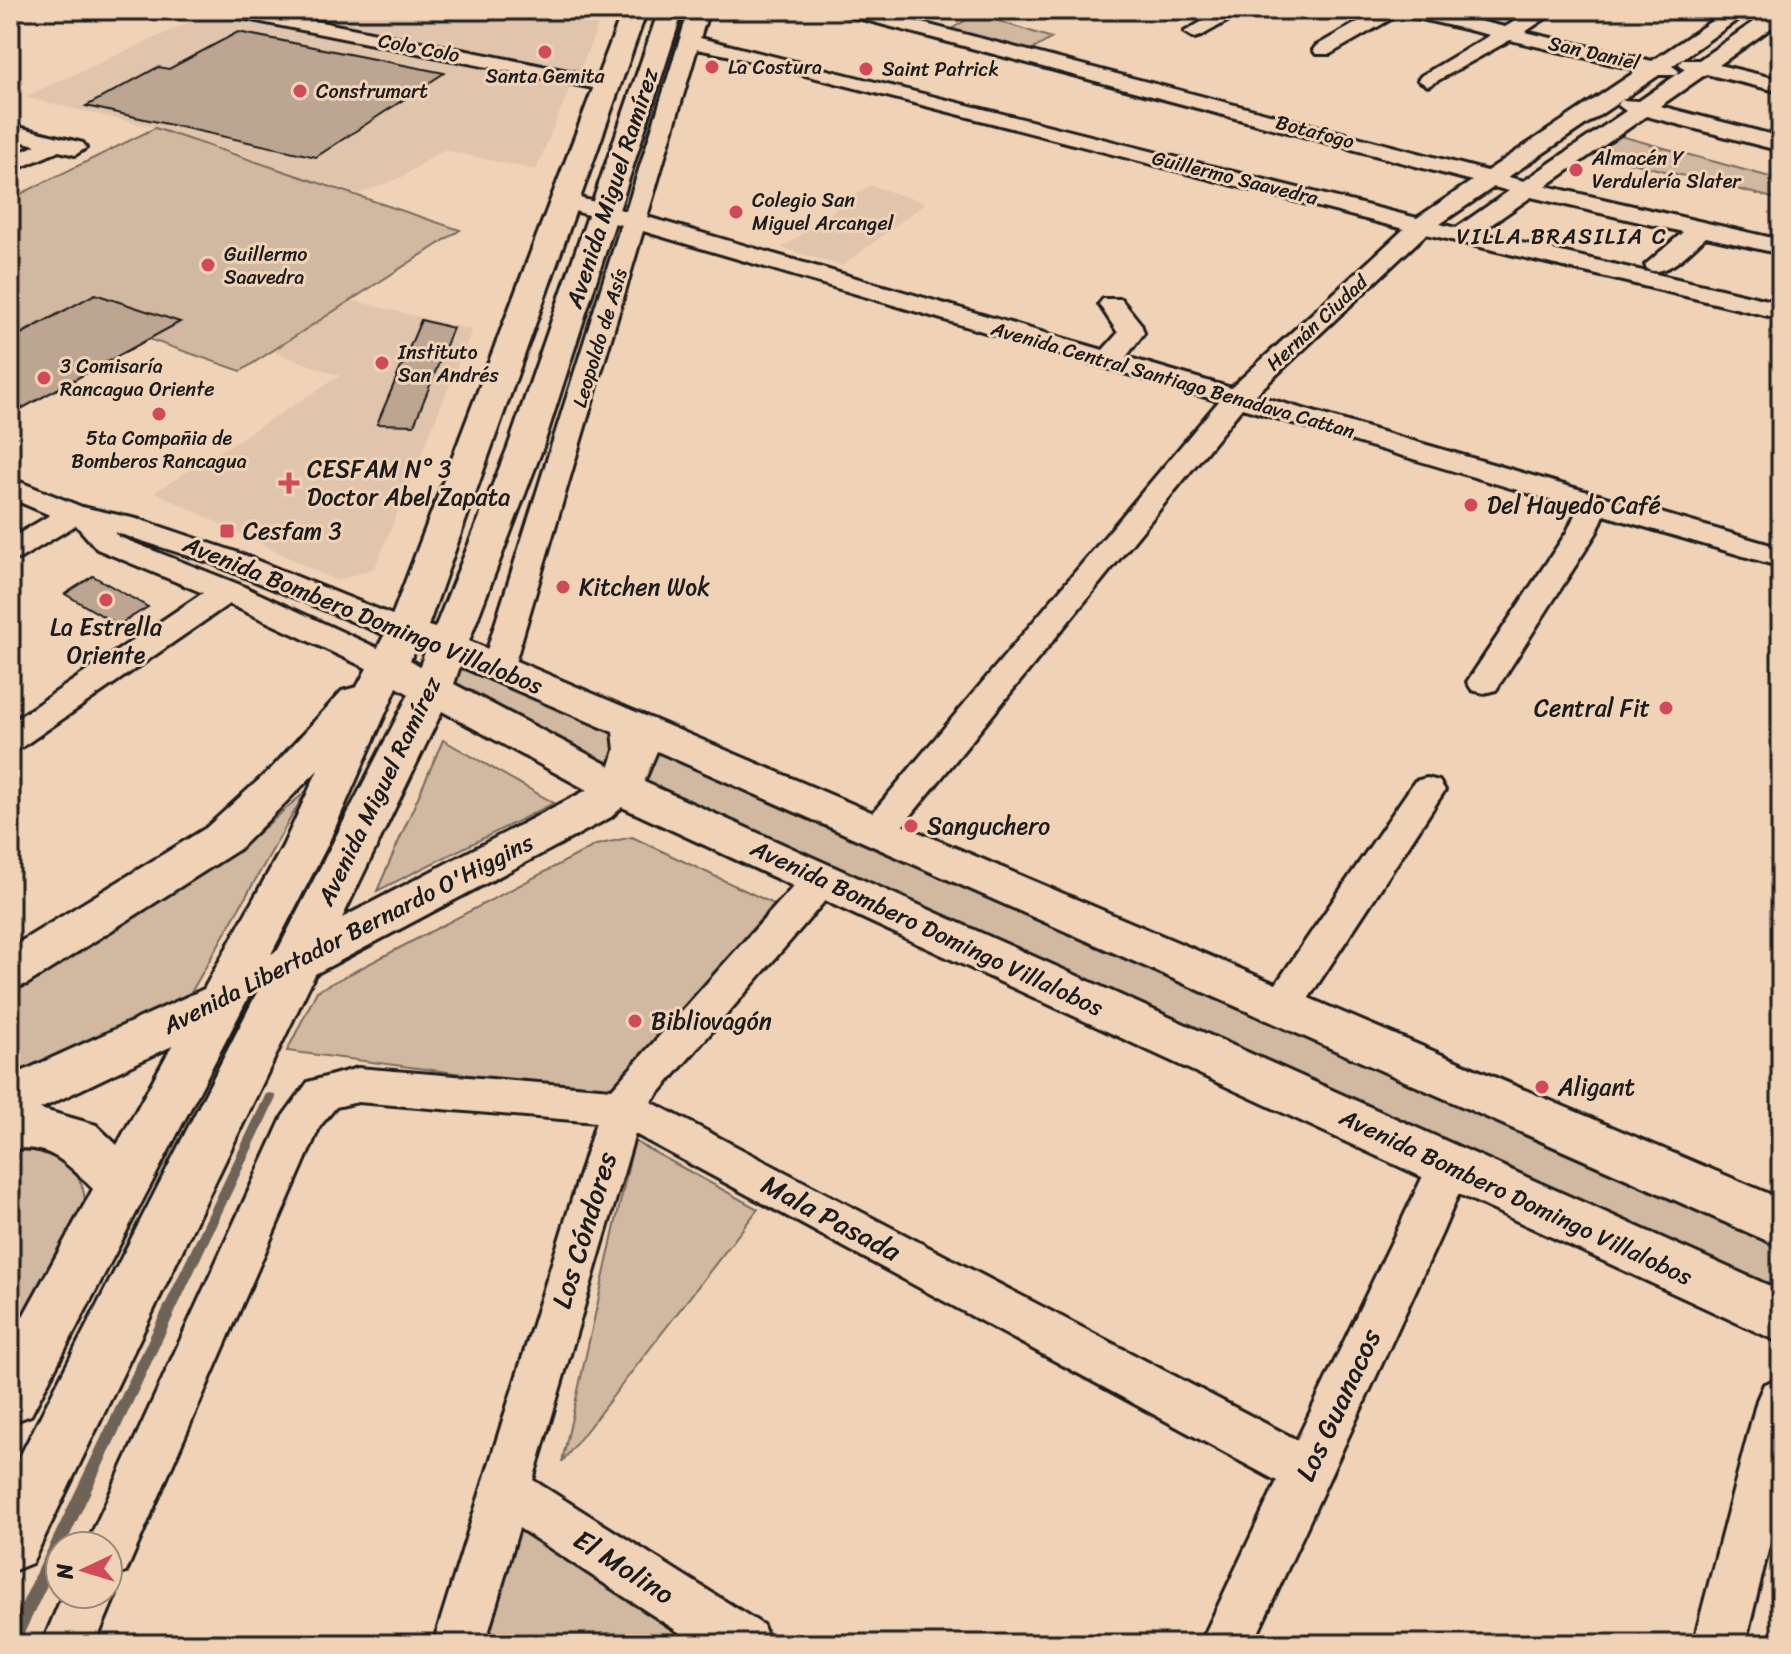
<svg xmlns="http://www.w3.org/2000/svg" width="1791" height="1654" font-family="Sriracha,sans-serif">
<rect width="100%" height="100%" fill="#f0d3b7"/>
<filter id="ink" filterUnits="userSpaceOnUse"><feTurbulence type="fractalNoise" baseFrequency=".0125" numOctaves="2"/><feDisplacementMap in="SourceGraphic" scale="16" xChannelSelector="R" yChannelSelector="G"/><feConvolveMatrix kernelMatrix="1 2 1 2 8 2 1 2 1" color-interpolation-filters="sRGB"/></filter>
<g filter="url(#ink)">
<path fill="#e0c5ac" d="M 341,10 L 604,10 L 580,70 L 317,23 Z
M 210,13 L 571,85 L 536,170 L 443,150 L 402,177 L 359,194 L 155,128 L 24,97 Z
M 870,185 L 926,203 L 842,266 L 782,248 Z
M 351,300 L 472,330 L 375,568 L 336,581 L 155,492 L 340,376 L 271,351 Z"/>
<path fill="#d1b8a0" stroke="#766a5e" stroke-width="2" d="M 976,14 L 1052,38 L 1025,54 L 945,33 Z
M 155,128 L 460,230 L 241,371 L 65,310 L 10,339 L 10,199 Z
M 1606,132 L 1781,180 L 1781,200 L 1580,150 Z
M 457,664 L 1781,1240 L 1781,1301 L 821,861 L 652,788 L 450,683 Z
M 443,740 L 554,803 L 377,891 Z
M 306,791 L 184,1005 L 10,1085 L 10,996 L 256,835 Z
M 632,837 L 774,904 L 609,1093 L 287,1051 L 317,991 L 596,845 Z
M 634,1141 L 758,1209 L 562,1462 Z
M 10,1148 C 50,1147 87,1164 85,1210 L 10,1355 Z
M 511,1519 L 707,1644 L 474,1644 Z"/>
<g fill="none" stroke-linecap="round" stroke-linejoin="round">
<path fill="#6e6357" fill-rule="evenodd" d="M 270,1093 L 274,1094 L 276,1098 L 65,1546 L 60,1546 L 60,1558 L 19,1644 L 10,1644 L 10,1628 L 264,1098 L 266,1094 Z"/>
</g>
<path fill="#bca591" stroke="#1c1c1c" stroke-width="2" d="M 238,32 L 444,73 L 316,157 L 86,106 L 158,67 L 169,69 Z
M 95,294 L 180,322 L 10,415 L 10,340 Z
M 421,320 L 453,328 L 414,425 L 377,424 Z
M 93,576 L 148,607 L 118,625 L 65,594 Z"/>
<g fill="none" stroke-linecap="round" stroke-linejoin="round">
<g stroke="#1c1c1c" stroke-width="6">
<path id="minor" d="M 221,10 L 260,10 L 608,79 L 618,85 L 608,91 L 231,16 Z
M 689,10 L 709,10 L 700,38 L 1417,218 L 1472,181 L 843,14 L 840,10 L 872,10 L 1487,171 L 1638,70 L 1510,40 L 1428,86 L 1418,80 L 1421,76 L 1490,35 L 1400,14 L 1330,54 L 1316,54 L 1313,50 L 1316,46 L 1379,10 L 1431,10 L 1505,27 L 1534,10 L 1558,10 L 1525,32 L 1652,61 L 1728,10 L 1751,10 L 1672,66 L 1679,71 L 1676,75 L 1659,75 L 1508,177 L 1524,181 L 1626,111 L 1618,105 L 1621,100 L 1639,101 L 1685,69 L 1679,64 L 1682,60 L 1699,60 L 1771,10 L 1781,10 L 1781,21 L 1719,65 L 1781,80 L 1781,92 L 1706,74 L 1660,106 L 1781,137 L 1781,151 L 1646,116 L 1546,186 L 1781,240 L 1781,254 L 1706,237 C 1690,250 1670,276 1648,270 L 1645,265 L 1683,232 L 1531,197 L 1479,233 L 1781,303 L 1781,319 L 1426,234 L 1255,395 L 1781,548 L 1781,567 L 1604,515 L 1597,532 L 1496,690 L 1484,693 L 1472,690 L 1467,682 L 1567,532 L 1578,508 L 1242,408 L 891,840 L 878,844 L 865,840 L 860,831 L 865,822 L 1219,401 L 643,231 L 514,666 L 510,673 L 498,677 L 486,673 L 482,666 L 621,225 L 558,206 L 554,201 L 558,196 L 566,194 L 626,211 ZM 697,49 L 727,55 L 1404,229 L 1231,388 L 1126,357 L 1144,333 L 1141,324 L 1121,299 L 1103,299 L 1099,304 L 1118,333 L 1103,350 L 647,217 ZM 1494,187 L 1509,191 L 1456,228 L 1440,224 Z
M 1095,10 L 1083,17 L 1073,11 L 1074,10 Z
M 1222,10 L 1247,10 L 1201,36 L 1194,38 L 1184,32 Z
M 10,125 L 83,143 L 86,148 L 75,155 L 59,151 L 10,172 L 10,157 L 36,145 L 10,139 Z
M 10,478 L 82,507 L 141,520 L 233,551 L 417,625 L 422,632 L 417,639 L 406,642 L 395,639 L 211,563 L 114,532 L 119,537 L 238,584 L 399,658 L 403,665 L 399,672 L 387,675 L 375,672 L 229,604 L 22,747 L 10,750 L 10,723 L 203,593 L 97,549 L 76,525 L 21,558 L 10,561 L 10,539 L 50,515 L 10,498 Z
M 1427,778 L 1439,781 L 1445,790 L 1295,1019 L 1281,1023 L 1267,1019 L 1261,1008 L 1267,997 L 1415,781 Z
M 822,866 L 835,869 L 841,879 L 835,889 L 651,1102 L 1297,1440 L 1434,1153 L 1449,1148 L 1464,1153 L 1470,1166 L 1442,1233 L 1253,1644 L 1200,1644 L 1277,1481 L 635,1134 L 533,1480 L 763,1625 L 770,1644 L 697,1644 L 519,1528 L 485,1644 L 433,1644 L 596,1122 L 358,1102 L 336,1107 L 320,1126 L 126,1572 L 110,1579 L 116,1594 L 95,1644 L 42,1644 L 63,1594 L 108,1594 L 108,1546 L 86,1546 L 283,1116 L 308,1082 L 358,1068 L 612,1089 L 809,869 Z
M 1781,1378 L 1781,1498 L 1745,1644 L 1693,1644 L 1757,1400 L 1764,1384 Z"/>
</g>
<g stroke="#1c1c1c" stroke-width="6">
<path id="major" d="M 623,10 L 647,10 L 428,626 L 435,628 L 508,447 L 659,10 L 683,10 L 543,447 L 469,641 L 1781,1199 L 1781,1247 L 657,751 L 644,782 L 1781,1291 L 1781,1343 L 622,807 L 611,817 L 315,974 L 32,1563 L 10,1572 L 10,1476 L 266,975 L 263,969 L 31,1415 L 10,1423 L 10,1340 L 93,1189 C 68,1164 48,1142 10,1150 L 10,1077 L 204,989 L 283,846 L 318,770 L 238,850 L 27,984 L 10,989 L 10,948 L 206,828 L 272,768 L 342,691 L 357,687 L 386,632 ZM 416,649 L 425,652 L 420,666 L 410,660 ZM 460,666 L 613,732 L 615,750 L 610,766 L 454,684 ZM 397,687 L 409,694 L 278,950 L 271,954 L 327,846 ZM 442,711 L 587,790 L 342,918 ZM 172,1046 L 117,1145 L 96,1125 L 40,1109 Z"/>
</g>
<use href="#minor" fill="#f0d3b7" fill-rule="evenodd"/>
<use href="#major" fill="#f0d3b7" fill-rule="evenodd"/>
</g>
</g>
<g fill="#d1495b" stroke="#f0d3b7" stroke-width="3">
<circle cx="545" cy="52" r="8"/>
<circle cx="712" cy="67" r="8"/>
<circle cx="866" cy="69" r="8"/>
<circle cx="300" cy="91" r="8"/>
<circle cx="1576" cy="170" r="8"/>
<circle cx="736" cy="212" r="8"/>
<circle cx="208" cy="265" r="8"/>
<circle cx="382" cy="363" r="8"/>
<circle cx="44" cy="378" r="8"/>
<circle cx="159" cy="414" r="8"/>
<path d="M285 471h8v8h8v8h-8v8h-8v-8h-8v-8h8z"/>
<circle cx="1471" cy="505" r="8"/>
<rect x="219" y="523" width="16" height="16" rx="4"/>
<circle cx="563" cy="587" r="8"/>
<circle cx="106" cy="600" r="8"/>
<circle cx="1666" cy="708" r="8"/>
<circle cx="911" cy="826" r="8"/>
<circle cx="635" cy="1021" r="8"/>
<circle cx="1542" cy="1087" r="8"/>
</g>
<g text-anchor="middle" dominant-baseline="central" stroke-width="6" stroke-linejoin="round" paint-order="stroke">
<g font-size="20" fill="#1c1c1c" stroke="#f0d3b7">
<text transform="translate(419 48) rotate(11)">Colo Colo</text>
<text transform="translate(1594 53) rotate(13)">San Daniel</text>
<text transform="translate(1315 132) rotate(15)">Botafogo</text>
<text transform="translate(1235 178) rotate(14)">Guillermo Saavedra</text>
<text transform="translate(1317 323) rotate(-43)">Hernán Ciudad</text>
<text transform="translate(600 338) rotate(-73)">Leopoldo de Asís</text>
<text transform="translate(1173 380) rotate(16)">Avenida Central Santiago Benadava Cattan</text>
</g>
<g font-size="20" fill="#1c1c1c" stroke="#f0d3b7" text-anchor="start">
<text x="728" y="67">La Costura</text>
<text x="882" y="69">Saint Patrick</text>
<text x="545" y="76" text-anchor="middle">Santa Gemita</text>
<text x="316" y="91">Construmart</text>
<text x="1592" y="158">Almacén Y<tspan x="1592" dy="23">Verdulería Slater</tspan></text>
<text x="752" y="200">Colegio San<tspan x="752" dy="23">Miguel Arcangel</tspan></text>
<text x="224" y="254">Guillermo<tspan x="224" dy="23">Saavedra</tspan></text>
<text x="398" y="352">Instituto<tspan x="398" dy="23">San Andrés</tspan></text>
<text x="60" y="366">3 Comisaría<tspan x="60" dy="23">Rancagua Oriente</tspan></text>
<text x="159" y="438" text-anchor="middle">5ta Compañia de<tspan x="159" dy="23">Bomberos Rancagua</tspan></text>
</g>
<g font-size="22" letter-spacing="2" fill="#1c1c1c" stroke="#f0d3b7">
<text x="1562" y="236">VILLA BRASILIA C</text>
</g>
<g font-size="24" fill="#1c1c1c" stroke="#f0d3b7">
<text transform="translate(612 188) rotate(-72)">Avenida Miguel Ramírez</text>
<text transform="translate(363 615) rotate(22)">Avenida Bombero Domingo Villalobos</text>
<text transform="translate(379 791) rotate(-64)">Avenida Miguel Ramírez</text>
<text transform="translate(927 928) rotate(25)">Avenida Bombero Domingo Villalobos</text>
<text transform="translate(348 934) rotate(-27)">Avenida Libertador Bernardo O'Higgins</text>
<text transform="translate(1516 1197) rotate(25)">Avenida Bombero Domingo Villalobos</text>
</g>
<g font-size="24" fill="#1c1c1c" stroke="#f0d3b7" text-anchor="start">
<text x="307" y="469">CESFAM N° 3<tspan x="307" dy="28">Doctor Abel Zapata</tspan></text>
<text x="1487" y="505">Del Hayedo Café</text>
<text x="243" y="531">Cesfam 3</text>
<text x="579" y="587">Kitchen Wok</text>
<text x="106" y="627" text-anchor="middle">La Estrella<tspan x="106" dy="28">Oriente</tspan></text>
<text x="1650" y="708" text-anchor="end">Central Fit</text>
<text x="927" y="826">Sanguchero</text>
<text x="651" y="1021">Bibliovagón</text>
<text x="1558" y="1087">Aligant</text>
</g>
<g font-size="28" fill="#1c1c1c" stroke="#f0d3b7">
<text transform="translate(831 1218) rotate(28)">Mala Pasada</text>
<text transform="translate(584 1230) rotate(-73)">Los Cóndores</text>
<text transform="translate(1338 1405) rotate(-65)">Los Guanacos</text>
<text transform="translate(624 1567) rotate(33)">El Molino</text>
</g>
</g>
<rect width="1791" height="1654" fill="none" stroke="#f0d3b7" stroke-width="40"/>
<rect x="20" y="20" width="1751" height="1614" fill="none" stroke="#1c1c1c" stroke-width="3" filter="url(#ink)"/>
<g transform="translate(84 1570) rotate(266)"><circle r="38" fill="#f0d3b7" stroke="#9b8a79" stroke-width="2"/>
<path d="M0-6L14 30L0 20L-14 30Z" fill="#d1495b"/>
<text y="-12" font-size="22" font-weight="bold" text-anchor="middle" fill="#1c1c1c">N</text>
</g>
</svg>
